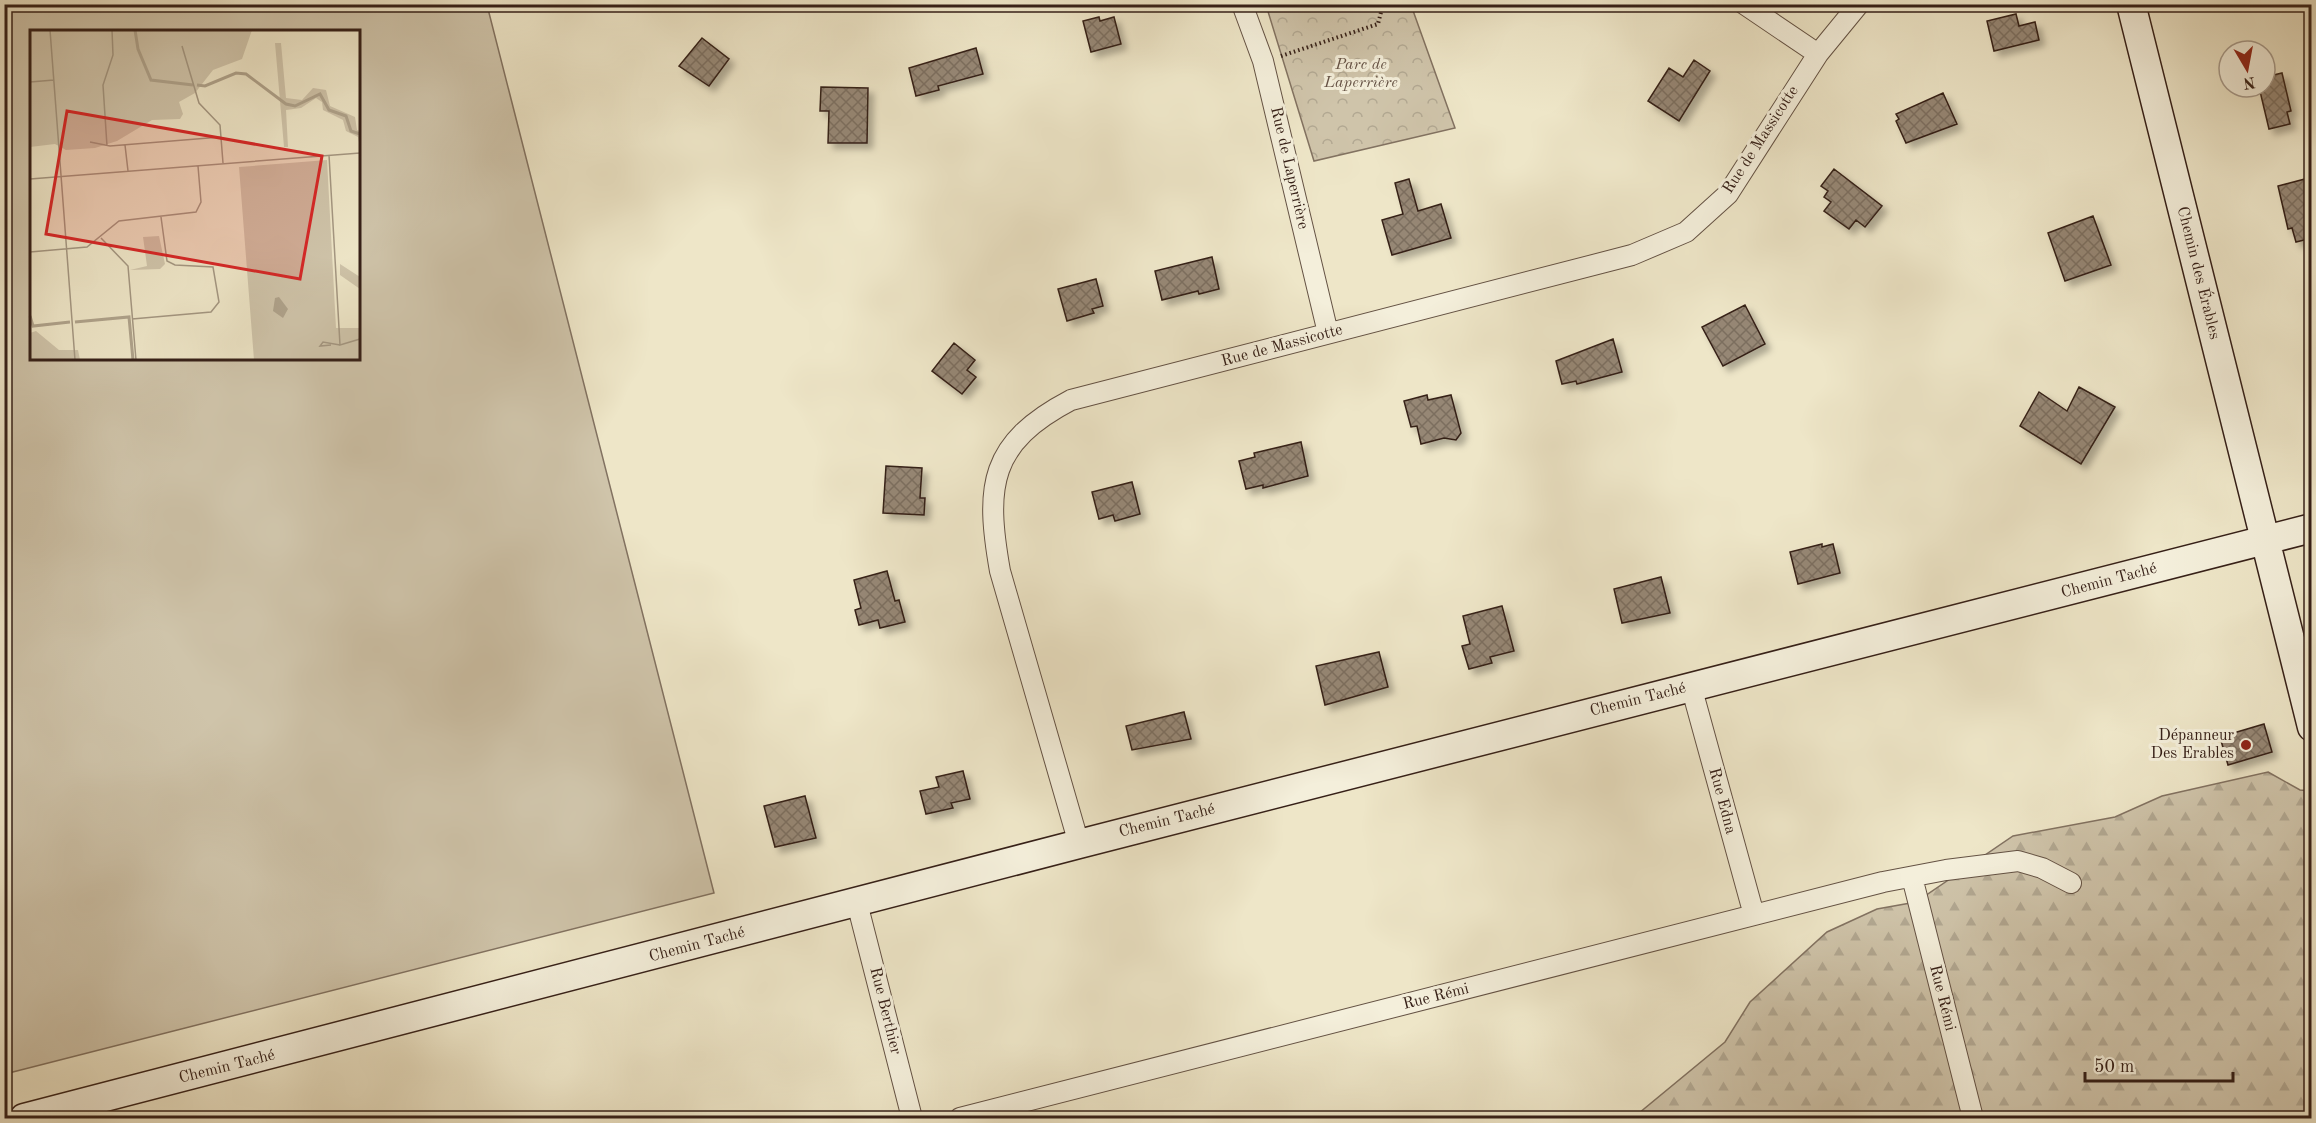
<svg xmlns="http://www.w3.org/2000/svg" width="2316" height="1123" font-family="'Old Standard TT',serif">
<defs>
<pattern id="forest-firs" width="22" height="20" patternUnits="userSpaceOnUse" patternTransform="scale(1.5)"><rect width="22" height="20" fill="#cfc4aa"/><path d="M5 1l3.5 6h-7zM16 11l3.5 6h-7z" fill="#b2a892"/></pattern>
<pattern id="park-crowns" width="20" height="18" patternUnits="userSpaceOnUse" patternTransform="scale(1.5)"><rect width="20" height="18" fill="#cfc4aa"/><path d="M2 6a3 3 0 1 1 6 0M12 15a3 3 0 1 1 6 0" fill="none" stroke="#b2a892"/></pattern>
<pattern id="building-cross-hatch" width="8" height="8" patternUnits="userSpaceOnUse" patternTransform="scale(1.5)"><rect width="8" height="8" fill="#968774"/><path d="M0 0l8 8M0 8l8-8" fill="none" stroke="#7b6e5e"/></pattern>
<filter id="shadow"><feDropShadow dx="5.5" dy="5.5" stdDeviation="3" flood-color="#0004"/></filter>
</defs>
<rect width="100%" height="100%" fill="#eee6c8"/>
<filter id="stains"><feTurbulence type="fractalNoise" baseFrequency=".00333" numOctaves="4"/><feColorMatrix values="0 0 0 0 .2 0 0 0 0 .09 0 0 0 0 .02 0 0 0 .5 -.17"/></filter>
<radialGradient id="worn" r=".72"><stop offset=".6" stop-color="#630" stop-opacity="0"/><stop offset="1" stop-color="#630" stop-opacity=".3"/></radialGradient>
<path fill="#cfc4aa" stroke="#827261" stroke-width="1.5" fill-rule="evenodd" d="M 5,4 L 487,5 L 714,893 L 5,1074 ZM 32,32 L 358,32 L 358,358 L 32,358 Z"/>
<path fill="url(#forest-firs)" stroke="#827261" stroke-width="1.5" d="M 2268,772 L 2300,790 L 2311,791 L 2311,1118 L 1633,1118 L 1725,1042 L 1750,1002 L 1827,932 L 1877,909 L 1916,902 L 2013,836 L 2115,817 L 2162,796 Z"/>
<path fill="url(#park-crowns)" stroke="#827261" stroke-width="1.5" d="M 1266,5 L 1411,5 L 1455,128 L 1314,161 Z"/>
<path fill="url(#building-cross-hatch)" stroke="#362018" stroke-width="1.5" filter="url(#shadow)" d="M 2016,14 L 2019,26 L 2035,22 L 2039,40 L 1994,51 L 1987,21 Z
M 1099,17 L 1100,21 L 1114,17 L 1121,44 L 1091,52 L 1083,21 Z
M 702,38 L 729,59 L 709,86 L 679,66 Z
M 976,48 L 983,74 L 938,86 L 939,90 L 916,96 L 909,68 Z
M 1694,60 L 1710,71 L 1679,121 L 1648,101 L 1669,68 L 1683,77 Z
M 2282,73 L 2291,111 L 2287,112 L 2290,124 L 2269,129 L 2259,87 L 2265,87 L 2265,77 Z
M 821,87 L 868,88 L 867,143 L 828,143 L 829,111 L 820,111 Z
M 1943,93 L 1957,124 L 1906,143 L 1896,121 L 1899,119 L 1896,114 Z
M 1834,169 L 1882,206 L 1865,227 L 1856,220 L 1849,229 L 1824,211 L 1831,202 L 1824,197 L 1828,191 L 1821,186 Z
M 1409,179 L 1418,211 L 1441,204 L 1451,238 L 1392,255 L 1382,220 L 1403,214 L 1395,183 Z
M 2305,179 L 2312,200 L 2312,238 L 2296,242 L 2292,228 L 2288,229 L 2278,186 Z
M 2093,216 L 2111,265 L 2065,281 L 2048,233 Z
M 1212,257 L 1219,289 L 1199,294 L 1198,291 L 1162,300 L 1155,271 Z
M 1096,279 L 1103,306 L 1092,309 L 1094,313 L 1067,321 L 1058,289 Z
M 1745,305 L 1765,344 L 1723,366 L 1702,327 Z
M 1613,339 L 1622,372 L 1577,384 L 1576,381 L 1562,384 L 1556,361 Z
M 954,343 L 975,360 L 967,370 L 976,377 L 962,394 L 932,371 Z
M 2079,387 L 2115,407 L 2081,464 L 2020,426 L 2039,392 L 2067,411 Z
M 1427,395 L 1428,400 L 1451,395 L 1461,433 L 1456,440 L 1444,438 L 1421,444 L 1417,426 L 1411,427 L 1404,401 Z
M 1301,442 L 1308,476 L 1263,488 L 1263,485 L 1246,489 L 1239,461 L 1255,457 L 1254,453 Z
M 886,466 L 922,468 L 920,498 L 925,498 L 924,515 L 883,513 Z
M 1132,482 L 1140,514 L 1115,521 L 1113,515 L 1099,519 L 1092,492 Z
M 1822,544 L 1822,547 L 1833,544 L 1840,573 L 1798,584 L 1790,552 Z
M 887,571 L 895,601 L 899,600 L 905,622 L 880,628 L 878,620 L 859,625 L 855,610 L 861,608 L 854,580 Z
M 1661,577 L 1670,613 L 1622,623 L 1614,589 Z
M 1502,606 L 1514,651 L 1490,657 L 1492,663 L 1469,669 L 1462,646 L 1470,644 L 1463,616 Z
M 1379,652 L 1388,687 L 1325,705 L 1316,666 Z
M 1184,712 L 1191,739 L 1132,750 L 1126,726 Z
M 2264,724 L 2272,752 L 2228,765 L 2220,737 Z
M 963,771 L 970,799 L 951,803 L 953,808 L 926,814 L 920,791 L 939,787 L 936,777 Z
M 805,796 L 816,838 L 775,847 L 764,806 Z"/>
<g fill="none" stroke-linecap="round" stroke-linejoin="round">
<g stroke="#645244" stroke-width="22">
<path id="street" d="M 1242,4 L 1263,61 L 1328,333
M 1744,4 L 1818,54
M 1691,686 L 1754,915
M 1079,844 L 1000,571 C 985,486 989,443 1071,400 L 1632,255 L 1686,232 L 1728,194 L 1818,54 L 1859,4
M 1912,877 L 1973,1118
M 857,903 L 912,1118
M 960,1118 L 1883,882 L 1946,870 L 2018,861 L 2042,868 L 2071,883"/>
</g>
<g stroke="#362018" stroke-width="31">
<path id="secondary" d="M 2131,4 L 2312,727
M 24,1118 L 1079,844 L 2312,528"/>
</g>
<path stroke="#362018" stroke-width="4" stroke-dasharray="1.5 3" stroke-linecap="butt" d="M 1281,56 L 1378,24 L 1383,4"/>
<use href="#street" stroke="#f4efdb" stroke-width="20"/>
<use href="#secondary" stroke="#f4efdb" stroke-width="28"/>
</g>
<circle fill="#8f2418" stroke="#f4efdb" stroke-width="2" cx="2246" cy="745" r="6"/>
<g text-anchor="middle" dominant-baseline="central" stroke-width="6" stroke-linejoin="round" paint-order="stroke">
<g font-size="16" font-style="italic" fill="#645144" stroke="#f4efdb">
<text x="1361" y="65">Parc de<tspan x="1361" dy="18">Laperrière</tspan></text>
</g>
<g font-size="16" fill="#362018" stroke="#f4efdb">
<text transform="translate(1761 140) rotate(-57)">Rue de Massicotte</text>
<text transform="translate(1289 168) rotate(77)">Rue de Laperrière</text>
<text transform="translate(2198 273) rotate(76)">Chemin des Érables</text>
<text transform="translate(1282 346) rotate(-15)">Rue de Massicotte</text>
<text transform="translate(2109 581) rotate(-15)">Chemin Taché</text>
<text transform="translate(1638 700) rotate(-14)">Chemin Taché</text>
<text transform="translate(1722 801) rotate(75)">Rue Edna</text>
<text transform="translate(1167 821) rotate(-14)">Chemin Taché</text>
<text transform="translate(697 945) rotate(-15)">Chemin Taché</text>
<text transform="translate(1436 997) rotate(-14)">Rue Rémi</text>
<text transform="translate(1942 998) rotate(76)">Rue Rémi</text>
<text transform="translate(885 1011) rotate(76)">Rue Berthier</text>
<text transform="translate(227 1067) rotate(-14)">Chemin Taché</text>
</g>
<g font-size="16" fill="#362018" stroke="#f4efdb" text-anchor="end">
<text x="2234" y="736">Dépanneur<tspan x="2234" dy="18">Des Erables</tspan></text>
</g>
</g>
<g transform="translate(30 30)">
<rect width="330" height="330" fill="#eee6c8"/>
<path d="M 297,130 L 306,298 L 330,298 L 330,330 L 224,330 L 209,137 Z" fill="#cfc4aa"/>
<path d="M 0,0 L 222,0 L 212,29 L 183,40 L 165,63 L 149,72 L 153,84 L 150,89 L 122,90 L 87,111 L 65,118 L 36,120 L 25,114 L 0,117 ZM 245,13 L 251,13 L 256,68 L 272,70 L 283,58 L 296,60 L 300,76 L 325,87 L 327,100 L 330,101 L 330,118 L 328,107 L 316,101 L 313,90 L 293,80 L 292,72 L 286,68 L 271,78 L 256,80 L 258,117 L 254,117 ZM 310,234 L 330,247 L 330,259 L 310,245 ZM 6,301 L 29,320 L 48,320 L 50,330 L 0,330 L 0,303 Z" fill="#cfc4aa"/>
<path d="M 129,206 L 135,234 L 130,239 L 100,240 L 117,236 L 113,207 Z" fill="#cfc4aa"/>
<path d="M 249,267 L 258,279 L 253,288 L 243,281 L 245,268 Z" fill="#afa38c"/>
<path fill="none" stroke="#afa38c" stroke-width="3" d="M 105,0 L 108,19 L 121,50 L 163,55M 167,55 L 175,56 L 206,43 L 216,44 L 256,74 L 265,76 L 290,64 L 299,80 L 316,86 L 321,101 L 330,104M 0,286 L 3,296 L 40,292M 45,292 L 99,287 L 103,330"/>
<path fill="none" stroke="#a49782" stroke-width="1.5" d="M 20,0 L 45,330M 152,16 L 169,73 L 190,95 L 193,133M 0,52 L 24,50M 60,112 L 80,116 L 191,107M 95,115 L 98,141M 77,116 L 73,55 L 83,25 L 82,0M 299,125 L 310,315 L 330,309M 0,149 L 330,123M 71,208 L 98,236 L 106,330M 0,222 L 57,217 L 89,191 L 166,182 L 171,172 L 168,136M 102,289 L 181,282 L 189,272 L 183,237 L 145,235 L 137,231 L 131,187M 301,315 L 290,316 L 293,312 L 310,315"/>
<path fill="#d62828" fill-opacity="0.15" stroke="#d62828" stroke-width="3" d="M 37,81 L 292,126 L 270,249 L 16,204 Z"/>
<rect width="330" height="330" fill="none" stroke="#362018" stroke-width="3"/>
</g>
<rect width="2316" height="1123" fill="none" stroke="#eee6c8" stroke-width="24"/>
<rect x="6" y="6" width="2304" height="1111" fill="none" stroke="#362018" stroke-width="3"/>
<rect x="12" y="12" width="2292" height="1099" fill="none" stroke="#362018" stroke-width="1.5"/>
<g transform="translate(2247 69) rotate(170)"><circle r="28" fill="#f4efdb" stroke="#a89c8d" stroke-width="1.5"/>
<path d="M0-4.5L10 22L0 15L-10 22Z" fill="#8f2418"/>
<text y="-9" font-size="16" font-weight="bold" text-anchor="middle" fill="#362018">N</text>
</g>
<path d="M2085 1072v9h148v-9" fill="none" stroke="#362018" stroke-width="3"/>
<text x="2094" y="1072" font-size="18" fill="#362018" stroke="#f4efdb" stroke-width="4.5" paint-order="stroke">50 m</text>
<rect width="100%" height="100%" filter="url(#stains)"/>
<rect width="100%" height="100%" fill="url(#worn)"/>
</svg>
